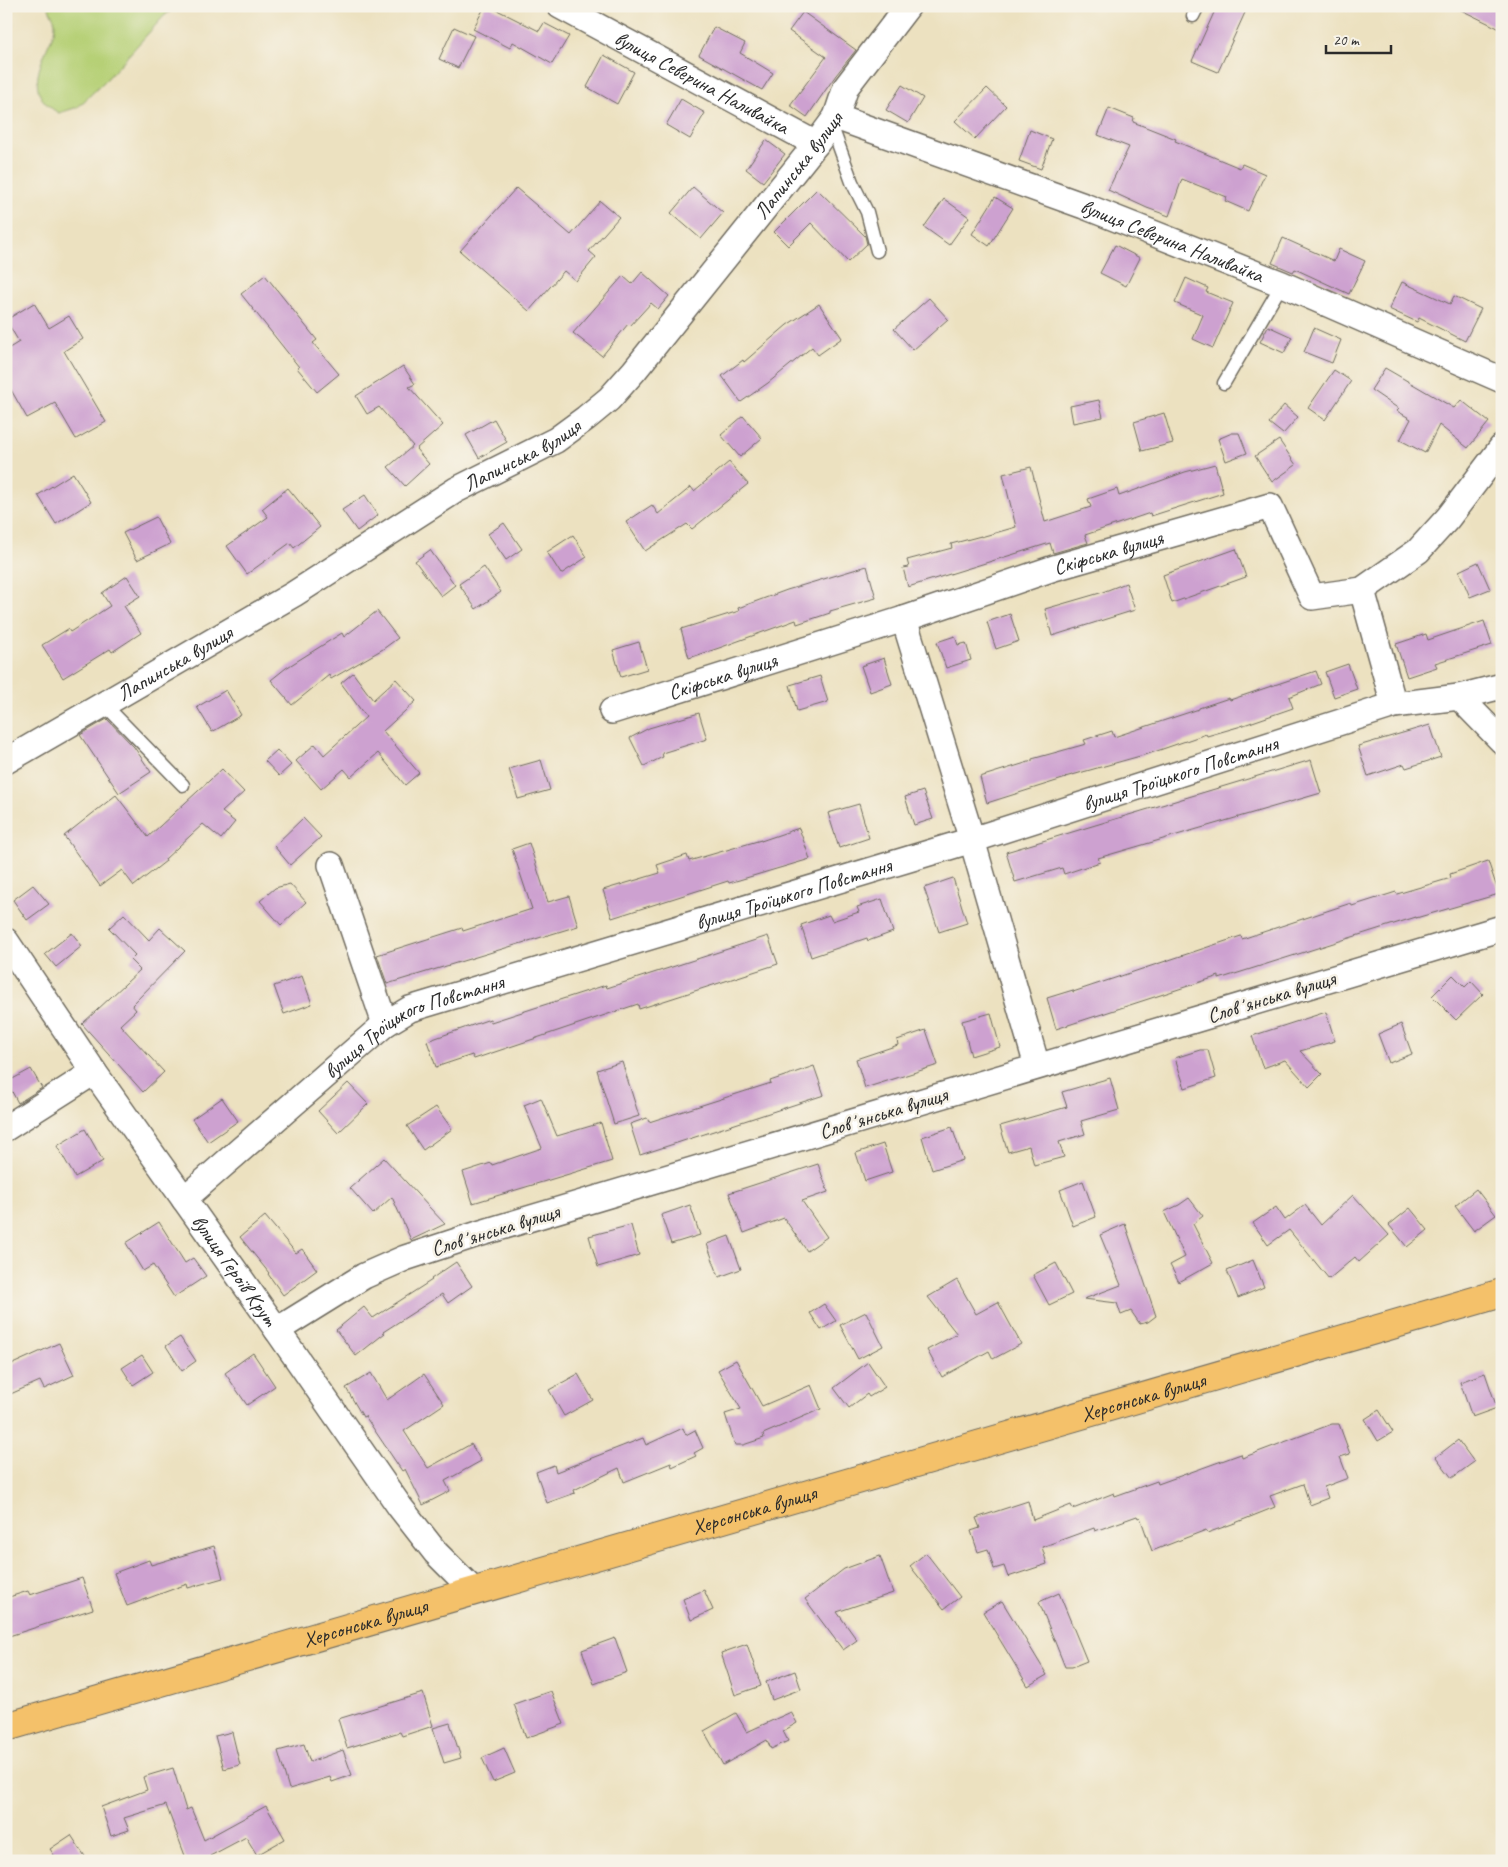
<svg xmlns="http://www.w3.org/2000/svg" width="1508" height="1867" font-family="Caveat,sans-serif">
<rect width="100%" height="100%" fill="#f7f3e8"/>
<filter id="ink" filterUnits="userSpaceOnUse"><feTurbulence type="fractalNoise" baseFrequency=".02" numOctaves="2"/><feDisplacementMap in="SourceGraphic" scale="10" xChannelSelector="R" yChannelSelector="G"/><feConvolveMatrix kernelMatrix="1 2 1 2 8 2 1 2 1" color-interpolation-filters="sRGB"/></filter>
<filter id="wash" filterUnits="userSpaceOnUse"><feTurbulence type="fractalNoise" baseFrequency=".0096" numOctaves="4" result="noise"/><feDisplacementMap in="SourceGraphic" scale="20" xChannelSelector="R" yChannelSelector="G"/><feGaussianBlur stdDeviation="1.12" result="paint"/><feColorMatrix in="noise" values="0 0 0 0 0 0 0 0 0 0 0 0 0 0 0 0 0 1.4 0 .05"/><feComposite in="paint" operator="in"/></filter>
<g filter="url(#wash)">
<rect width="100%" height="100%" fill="#ece1c0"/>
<path fill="#b6d076" stroke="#707e50" d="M 48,6 L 190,6 L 172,10 L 164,16 L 107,79 L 78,107 L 59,113 C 28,96 36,74 48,46 C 51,40 55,32 55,24 C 55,19 50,12 48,6 Z"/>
<g id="blocks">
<path fill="#cda1d0" d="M 485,6 L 489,6 L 539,31 L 544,23 L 569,36 L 552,64 L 513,42 L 510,48 L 473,29 Z
M 1217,6 L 1248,6 L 1218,72 L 1192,61 Z
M 1453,6 L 1502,6 L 1502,30 Z
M 803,12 L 856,50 L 836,75 L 807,117 L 790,105 L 826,57 L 789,31 Z
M 454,27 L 474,36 L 458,68 L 439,59 Z
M 714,27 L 745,43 L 740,53 L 773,73 L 762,90 L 699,55 Z
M 604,55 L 634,72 L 617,104 L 587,87 Z
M 902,85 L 923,98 L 908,123 L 886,110 Z
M 987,88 L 1006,106 L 975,139 L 955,121 Z
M 681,99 L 705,113 L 690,139 L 666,125 Z
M 1109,108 L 1134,118 L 1133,122 L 1176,139 L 1175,141 L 1240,168 L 1242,164 L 1265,174 L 1248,211 L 1225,201 L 1227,197 L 1182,179 L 1169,216 L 1147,208 L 1108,190 L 1129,147 L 1098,135 Z
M 1030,130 L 1052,139 L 1041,169 L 1019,161 Z
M 766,140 L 785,154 L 763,182 L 746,169 Z
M 693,187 L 723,213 L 701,239 L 671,213 Z
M 516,188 L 571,235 L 600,201 L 619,217 L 589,251 L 596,257 L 576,281 L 564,271 L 529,311 L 460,251 Z
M 817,189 L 865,236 L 867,244 L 848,262 L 811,223 L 788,246 L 774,232 Z
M 995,197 L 1013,208 L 989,246 L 972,234 Z
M 944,199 L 969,217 L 949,245 L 924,227 Z
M 1283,238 L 1334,261 L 1339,249 L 1365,261 L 1349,294 L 1295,269 L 1293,272 L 1272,263 Z
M 1115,245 L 1140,258 L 1126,286 L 1100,273 Z
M 642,272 L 669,296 L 658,309 L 651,303 L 630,326 L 628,324 L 602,356 L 573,333 L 623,276 L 632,284 Z
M 265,275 L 317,340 L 313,343 L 339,374 L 317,392 L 297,368 L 299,367 L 241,294 Z
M 1186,278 L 1208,288 L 1206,292 L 1233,303 L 1213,348 L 1193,339 L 1203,315 L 1175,303 Z
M 1402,282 L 1450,304 L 1454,296 L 1481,309 L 1465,341 L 1419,318 L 1417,322 L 1389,309 Z
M 929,298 L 948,319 L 913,350 L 894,329 Z
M 34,303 L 49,328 L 69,316 L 83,339 L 64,351 L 106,422 L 76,439 L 55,403 L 27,418 L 6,381 L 6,350 L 19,342 L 6,320 Z
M 819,304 L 842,338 L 818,355 L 812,347 L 768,383 L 741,402 L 722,376 L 743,360 L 744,362 L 787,325 Z
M 1268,326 L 1292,337 L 1284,353 L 1260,342 Z
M 1314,328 L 1341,340 L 1332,363 L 1304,352 Z
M 403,366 L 415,384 L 409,387 L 443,425 L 416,449 L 429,464 L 405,486 L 388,467 L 413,446 L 379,407 L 367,414 L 356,396 Z
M 1385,368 L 1454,408 L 1461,400 L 1489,422 L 1468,448 L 1439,425 L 1425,453 L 1400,440 L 1411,419 L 1397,411 L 1399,409 L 1371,390 Z
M 1334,370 L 1351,381 L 1325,420 L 1308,408 Z
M 1099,400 L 1103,417 L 1073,423 L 1070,406 Z
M 1284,405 L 1298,417 L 1283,434 L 1269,423 Z
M 1164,413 L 1173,443 L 1142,451 L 1134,422 Z
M 743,416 L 762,438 L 740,457 L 721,435 Z
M 494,419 L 507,442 L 479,458 L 466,435 Z
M 1232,433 L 1239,433 L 1247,453 L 1226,461 L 1218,439 Z
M 1279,440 L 1296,465 L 1272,482 L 1255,456 Z
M 729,462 L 748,484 L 692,529 L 687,524 L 645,551 L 626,522 L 652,505 L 658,514 L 691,487 L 694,491 Z
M 1215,464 L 1223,493 L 1151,516 L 1150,513 L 1085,535 L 1088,543 L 1053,553 L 1050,543 L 908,587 L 903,568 L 909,567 L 907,560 L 952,548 L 951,544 L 981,536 L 981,537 L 1016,527 L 1003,474 L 1031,467 L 1045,522 L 1091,507 L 1088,499 L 1117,489 L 1119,496 L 1185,472 Z
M 73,473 L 91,502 L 56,524 L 38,495 Z
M 288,488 L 320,527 L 294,548 L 290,543 L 247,574 L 227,546 L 268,517 L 262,509 Z
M 365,495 L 378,515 L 357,531 L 342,510 Z
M 156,517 L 170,544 L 137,560 L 123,533 Z
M 504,523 L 522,549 L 506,560 L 488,534 Z
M 573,535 L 587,557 L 561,574 L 547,552 Z
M 1236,549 L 1246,577 L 1172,603 L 1163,575 Z
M 430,550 L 455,585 L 441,596 L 415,561 Z
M 1478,562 L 1490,589 L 1470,597 L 1459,571 Z
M 867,566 L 876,598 L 830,611 L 830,613 L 797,624 L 796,620 L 719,648 L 689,658 L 681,629 L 739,611 L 738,608 L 787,590 Z
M 484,567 L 501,592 L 476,609 L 459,584 Z
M 127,576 L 140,596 L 124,606 L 141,633 L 112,652 L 110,649 L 63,678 L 42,645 L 68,629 L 70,632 L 110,606 L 102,593 Z
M 1126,583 L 1135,610 L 1052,636 L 1045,609 L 1100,593 Z
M 377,611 L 398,638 L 383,649 L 331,679 L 329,675 L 292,705 L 271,680 L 286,668 L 342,633 L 344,637 Z
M 1010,614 L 1019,641 L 996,649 L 987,622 Z
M 1484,621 L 1492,645 L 1435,663 L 1437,667 L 1407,677 L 1396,644 L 1426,634 L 1428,640 Z
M 955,636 L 958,645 L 966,643 L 971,660 L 946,668 L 937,642 Z
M 639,642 L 647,669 L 621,677 L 613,650 Z
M 884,658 L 892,684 L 870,692 L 861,666 Z
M 1348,664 L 1357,689 L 1334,697 L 1325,672 Z
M 1316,671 L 1321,684 L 1289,697 L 1293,708 L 1238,727 L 1207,736 L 1206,734 L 1151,753 L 1065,777 L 1066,778 L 987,803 L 980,777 L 1032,761 L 1032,759 L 1086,744 L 1084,740 L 1112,731 L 1114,737 L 1199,709 L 1199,708 L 1229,698 L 1230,700 Z
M 353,673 L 373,700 L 396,679 L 416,701 L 383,731 L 419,773 L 405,785 L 378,753 L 351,777 L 344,769 L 321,789 L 296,761 L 315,744 L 324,755 L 366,717 L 341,683 Z
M 820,676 L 828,702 L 797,711 L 790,685 Z
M 226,690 L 241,715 L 212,732 L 197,707 Z
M 699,713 L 707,739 L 662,753 L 663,757 L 644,766 L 630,738 L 649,728 Z
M 107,719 L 134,747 L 151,772 L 119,793 L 80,735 Z
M 1430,725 L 1441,757 L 1406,768 L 1404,764 L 1368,776 L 1358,746 Z
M 277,750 L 291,765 L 279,776 L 265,761 Z
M 541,760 L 550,790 L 518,799 L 509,769 Z
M 1311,760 L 1321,793 L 1098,858 L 1100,862 L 1064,874 L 1062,868 L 1015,882 L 1006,852 Z
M 222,769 L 244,792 L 222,812 L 235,822 L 221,839 L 203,824 L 165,859 L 166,861 L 134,886 L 122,870 L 100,886 L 64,836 L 116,795 L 148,837 Z
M 923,791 L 933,819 L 914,825 L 905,797 Z
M 859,804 L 869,838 L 839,848 L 828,813 Z
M 303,818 L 321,837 L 290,865 L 274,846 Z
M 799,828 L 810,859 L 729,883 L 728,881 L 612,918 L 603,890 L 660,873 L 657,865 L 687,855 L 689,861 L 761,840 L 761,841 Z
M 529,843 L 548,902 L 569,896 L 578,926 L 387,984 L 377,955 L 462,928 L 463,931 L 532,909 L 512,849 Z
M 1488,861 L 1499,894 L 1416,918 L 1416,917 L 1219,979 L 1219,976 L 1056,1029 L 1047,998 L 1073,990 L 1073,992 L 1241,936 L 1242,939 L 1351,903 L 1352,906 L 1396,892 L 1397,894 L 1451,878 L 1450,874 Z
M 953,878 L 967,923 L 939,932 L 924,888 Z
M 290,884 L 306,902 L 281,925 L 260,901 L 275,888 Z
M 33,885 L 49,904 L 27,920 L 13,900 Z
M 882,899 L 893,932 L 868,941 L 867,938 L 811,957 L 801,925 L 829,915 L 832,921 L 859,912 L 857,907 Z
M 124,914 L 149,940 L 160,928 L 185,951 L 132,1005 L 136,1010 L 120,1025 L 164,1072 L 143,1092 L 82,1024 L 140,970 L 130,960 L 135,955 L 109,928 Z
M 72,933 L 82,946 L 56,967 L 45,954 Z
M 768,936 L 778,964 L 639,1009 L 638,1004 L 474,1059 L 472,1055 L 436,1067 L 427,1041 L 490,1019 L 491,1022 L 606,985 L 607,988 Z
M 1453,975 L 1465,987 L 1471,981 L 1483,994 L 1456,1020 L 1432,996 Z
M 302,976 L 312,1004 L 284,1014 L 274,986 Z
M 1326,1012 L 1335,1041 L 1300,1051 L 1322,1074 L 1309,1087 L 1285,1060 L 1263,1068 L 1252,1036 Z
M 991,1013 L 1000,1047 L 971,1056 L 962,1021 Z
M 1401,1024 L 1412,1054 L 1389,1063 L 1378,1034 Z
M 926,1030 L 938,1065 L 865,1088 L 856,1059 L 898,1045 L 897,1040 Z
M 1200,1050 L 1208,1050 L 1216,1078 L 1185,1088 L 1175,1058 Z
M 622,1062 L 639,1116 L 614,1124 L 597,1070 Z
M 814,1066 L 824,1095 L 640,1155 L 630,1124 L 647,1118 L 649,1122 L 771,1083 L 770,1081 Z
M 31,1069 L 42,1088 L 18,1103 L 7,1082 Z
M 1110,1078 L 1119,1110 L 1081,1121 L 1085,1134 L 1059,1142 L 1064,1157 L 1034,1165 L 1029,1146 L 1008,1152 L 1000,1126 L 1067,1107 L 1062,1092 Z
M 348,1083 L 368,1104 L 338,1133 L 318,1111 Z
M 222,1098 L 238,1121 L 208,1142 L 192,1119 Z
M 541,1098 L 557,1136 L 601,1123 L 612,1161 L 473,1203 L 463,1172 L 491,1163 L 492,1165 L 542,1148 L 524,1105 Z
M 436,1107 L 452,1129 L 423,1150 L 407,1126 Z
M 952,1127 L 963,1160 L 932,1170 L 922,1137 Z
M 85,1129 L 103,1161 L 75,1177 L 57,1146 Z
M 883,1144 L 892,1172 L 865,1181 L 856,1153 Z
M 384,1158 L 429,1207 L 445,1224 L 411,1240 L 392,1197 L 373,1214 L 350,1188 Z
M 818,1164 L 828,1192 L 802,1201 L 827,1237 L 807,1251 L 784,1218 L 744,1233 L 729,1193 Z
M 1083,1181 L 1096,1217 L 1073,1226 L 1060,1190 Z
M 1476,1189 L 1496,1215 L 1474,1231 L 1455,1206 Z
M 1353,1195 L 1389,1235 L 1359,1262 L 1355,1257 L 1329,1279 L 1289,1230 L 1268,1245 L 1253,1223 L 1276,1207 L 1285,1220 L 1305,1205 L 1321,1225 Z
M 1189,1198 L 1203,1216 L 1193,1224 L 1213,1263 L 1179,1282 L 1170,1265 L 1185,1257 L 1164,1212 L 1179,1205 Z
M 690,1205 L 700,1235 L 671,1244 L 661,1215 Z
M 1410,1208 L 1428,1230 L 1407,1247 L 1389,1225 Z
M 265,1216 L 296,1253 L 302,1249 L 317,1270 L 283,1295 L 268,1274 L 269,1273 L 240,1237 Z
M 159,1222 L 185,1263 L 193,1258 L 206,1276 L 174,1297 L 153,1265 L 143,1271 L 126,1243 Z
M 1125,1224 L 1156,1316 L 1148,1322 L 1140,1324 L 1131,1311 L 1121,1315 L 1117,1303 L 1084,1299 L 1121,1285 L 1100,1235 Z
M 631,1225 L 639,1255 L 598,1267 L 589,1236 Z
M 729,1236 L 741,1269 L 719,1277 L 707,1244 Z
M 1253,1260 L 1264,1287 L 1238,1298 L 1227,1271 Z
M 456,1262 L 472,1286 L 448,1303 L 442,1294 L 383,1332 L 385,1333 L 356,1356 L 336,1330 L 364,1307 L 373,1318 L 432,1280 L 431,1279 Z
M 1056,1263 L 1072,1294 L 1049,1305 L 1033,1275 Z
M 957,1280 L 976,1314 L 998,1302 L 1021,1344 L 993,1359 L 989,1351 L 942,1377 L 927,1350 L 957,1334 L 928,1297 Z
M 824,1304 L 836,1321 L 821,1330 L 810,1313 Z
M 866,1312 L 883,1346 L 858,1359 L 840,1325 Z
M 180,1337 L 196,1361 L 182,1371 L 166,1346 Z
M 59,1343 L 74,1375 L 44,1389 L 40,1381 L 6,1396 L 6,1367 Z
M 253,1353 L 275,1386 L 247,1405 L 225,1373 Z
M 142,1355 L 153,1372 L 133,1385 L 122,1368 Z
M 736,1360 L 762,1406 L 811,1385 L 821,1409 L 763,1434 L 764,1438 L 743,1445 L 735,1445 L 725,1414 L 741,1409 L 718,1370 Z
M 868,1362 L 885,1387 L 869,1397 L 867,1394 L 849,1408 L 834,1388 Z
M 371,1373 L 387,1400 L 424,1374 L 444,1404 L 404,1431 L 428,1468 L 471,1444 L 481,1461 L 445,1481 L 450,1491 L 423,1505 L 405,1469 L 402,1471 L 365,1416 L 363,1417 L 346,1388 Z
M 1485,1373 L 1497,1408 L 1472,1417 L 1460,1382 Z
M 578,1374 L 593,1400 L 564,1416 L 549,1390 Z
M 1379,1410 L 1393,1432 L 1378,1441 L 1365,1419 Z
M 1332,1424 L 1339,1424 L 1350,1454 L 1340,1457 L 1348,1478 L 1324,1487 L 1328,1498 L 1310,1505 L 1303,1484 L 1270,1496 L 1275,1507 L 1235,1523 L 1207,1533 L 1206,1530 L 1152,1551 L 1140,1517 L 1138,1518 L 1137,1516 L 1095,1531 L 1094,1528 L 1042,1547 L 1047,1564 L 1008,1577 L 1004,1566 L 994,1569 L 988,1549 L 978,1552 L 971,1531 L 980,1528 L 976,1518 L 1028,1501 L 1033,1520 L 1071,1505 L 1073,1509 L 1114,1493 L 1115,1496 L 1157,1481 L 1158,1484 L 1241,1454 L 1242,1458 Z
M 683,1428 L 686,1435 L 695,1430 L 703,1448 L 694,1453 L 696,1456 L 672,1467 L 671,1463 L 624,1482 L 619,1468 L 574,1490 L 575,1493 L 547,1503 L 536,1472 L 554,1465 L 556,1472 L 643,1438 L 646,1445 Z
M 1458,1440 L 1474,1462 L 1452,1478 L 1436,1457 Z
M 214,1546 L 223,1578 L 188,1588 L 187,1584 L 127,1606 L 114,1573 L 149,1560 L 151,1565 Z
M 926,1553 L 960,1597 L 944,1609 L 910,1566 Z
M 880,1556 L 893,1593 L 837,1612 L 857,1640 L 843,1650 L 805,1599 L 844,1569 Z
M 82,1578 L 93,1609 L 6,1637 L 6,1598 L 28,1591 L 30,1595 Z
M 704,1590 L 713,1610 L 691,1620 L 683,1599 Z
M 1059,1593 L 1087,1661 L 1072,1667 L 1065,1667 L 1039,1602 Z
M 1002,1601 L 1047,1675 L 1028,1686 L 983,1612 Z
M 615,1638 L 627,1672 L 594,1684 L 582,1650 Z
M 747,1644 L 761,1686 L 735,1695 L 721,1653 Z
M 795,1671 L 801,1689 L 772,1700 L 766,1682 Z
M 551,1691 L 564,1724 L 526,1738 L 514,1704 Z
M 423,1693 L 433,1726 L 402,1736 L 400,1732 L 347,1748 L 338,1719 Z
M 791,1712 L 797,1723 L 783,1731 L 788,1741 L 771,1749 L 767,1740 L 723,1765 L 704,1731 L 736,1713 L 747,1732 Z
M 450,1723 L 461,1758 L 444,1763 L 433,1728 Z
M 232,1732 L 240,1765 L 224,1769 L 215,1736 Z
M 304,1744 L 310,1762 L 343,1750 L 352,1775 L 332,1782 L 330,1777 L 289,1789 L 278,1751 Z
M 504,1748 L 515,1773 L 493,1782 L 482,1758 Z
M 173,1768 L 186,1810 L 191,1808 L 204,1840 L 266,1806 L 285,1839 L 257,1855 L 246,1837 L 210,1856 L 212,1861 L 187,1861 L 166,1805 L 124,1818 L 129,1830 L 111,1836 L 101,1807 L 147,1790 L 143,1777 Z
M 71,1835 L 88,1861 L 58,1861 L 50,1849 Z"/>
</g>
</g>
<g filter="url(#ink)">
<use href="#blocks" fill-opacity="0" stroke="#6f6b5f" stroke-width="1"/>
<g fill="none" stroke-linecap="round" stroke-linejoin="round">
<g stroke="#6f6b5f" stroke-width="15">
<path id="lane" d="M 1193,16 L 1198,6
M 831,124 L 852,182 L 867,212 L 877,251
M 1224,383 L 1282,284
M 104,704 L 183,785"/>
</g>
<g stroke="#6f6b5f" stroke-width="28">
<g id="street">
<path id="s1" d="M 560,6 L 816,144"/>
<path id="s2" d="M 836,117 L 1084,206 L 1282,284 L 1502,380"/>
<path d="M 1362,590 L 1394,705"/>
<path d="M 904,619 L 972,840 L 1037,1066"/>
<path d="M 1459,697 L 1502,741"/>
<path id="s3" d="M 612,711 L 904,619 L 1054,568 L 1270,506 L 1312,597 L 1362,590 L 1418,551 L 1448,518 L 1502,447"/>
<path id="s4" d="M 6,761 L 294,594 L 456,490 L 556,440 L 586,418 L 609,399 L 634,371 L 816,144 L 836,117 L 846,87 L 908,6"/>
<path d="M 331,865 L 385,1024"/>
<path id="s5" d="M 6,941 L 94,1072 L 277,1330 L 400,1507 L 436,1553 L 474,1591"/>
<path d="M 6,1128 L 94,1072"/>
<path id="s6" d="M 184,1199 L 385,1024 L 410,1009 L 972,840 L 1394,705 L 1459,697 L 1502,686"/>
<path d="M 277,1330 L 364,1276 L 405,1258 L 478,1234 L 1502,928"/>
</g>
</g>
<g stroke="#6f6b5f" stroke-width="30">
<g id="primary">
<path id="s7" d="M 6,1727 L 1502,1293"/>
</g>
</g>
<use href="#lane" stroke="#fff" stroke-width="12"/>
<use href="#street" stroke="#fff" stroke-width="25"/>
<use href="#primary" stroke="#f4c16b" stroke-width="28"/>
</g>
</g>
<g text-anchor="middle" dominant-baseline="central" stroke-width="5" stroke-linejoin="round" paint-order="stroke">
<g font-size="21" fill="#2b2b2b" stroke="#f7f3e8">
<text stroke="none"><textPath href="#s1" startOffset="161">вулиця Северина Наливайка</textPath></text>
<text stroke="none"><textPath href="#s4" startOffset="1005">Лапинська вулиця</textPath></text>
<text stroke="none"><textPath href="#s2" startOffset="358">вулиця Северина Наливайка</textPath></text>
<text stroke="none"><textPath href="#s4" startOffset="600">Лапинська вулиця</textPath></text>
<text stroke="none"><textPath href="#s3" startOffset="521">Скіфська вулиця</textPath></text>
<text stroke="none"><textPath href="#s4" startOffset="195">Лапинська вулиця</textPath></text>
<text stroke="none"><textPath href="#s3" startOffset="116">Скіфська вулиця</textPath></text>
<text stroke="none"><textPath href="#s6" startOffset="1101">вулиця Троїцького Повстання</textPath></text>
<text stroke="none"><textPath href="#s6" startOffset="696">вулиця Троїцького Повстання</textPath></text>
<text transform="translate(1271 997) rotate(-17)">Словʼянська вулиця</text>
<text stroke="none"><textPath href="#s6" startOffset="291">вулиця Троїцького Повстання</textPath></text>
<text transform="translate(883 1113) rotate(-17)">Словʼянська вулиця</text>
<text transform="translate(495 1230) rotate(-17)">Словʼянська вулиця</text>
<text stroke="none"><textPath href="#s5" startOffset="401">вулиця Героїв Крут</textPath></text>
<text stroke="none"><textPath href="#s7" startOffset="1184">Херсонська вулиця</textPath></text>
<text stroke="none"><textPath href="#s7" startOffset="779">Херсонська вулиця</textPath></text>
<text stroke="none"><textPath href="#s7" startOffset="374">Херсонська вулиця</textPath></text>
</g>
</g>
<rect width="1508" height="1867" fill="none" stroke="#f7f3e8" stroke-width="25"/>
<path d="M1326 45v8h65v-8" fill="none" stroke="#2b2b2b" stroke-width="2.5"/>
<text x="1333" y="45" font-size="15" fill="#2b2b2b" stroke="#f7f3e8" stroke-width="4" paint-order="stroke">20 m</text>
</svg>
